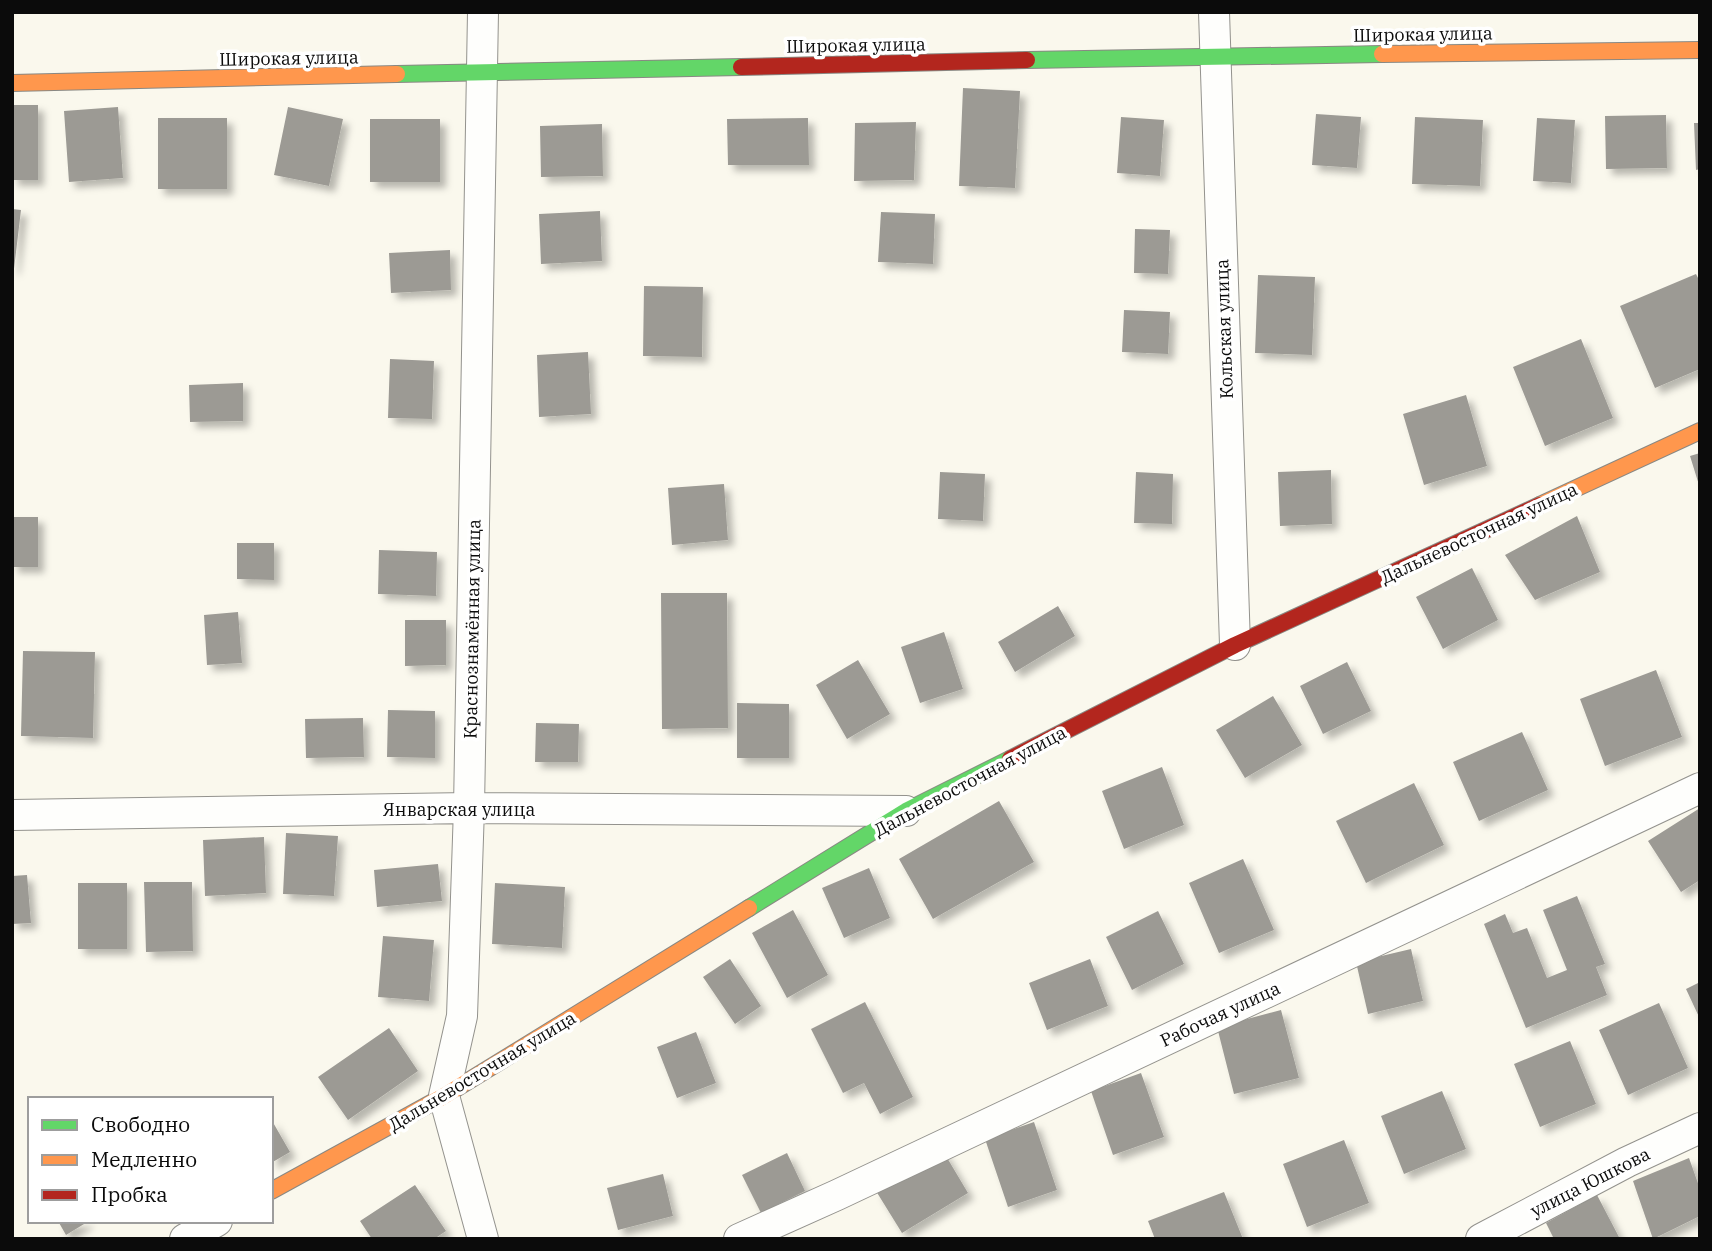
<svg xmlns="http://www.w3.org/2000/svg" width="1712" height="1251" font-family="'IBM Plex Serif',serif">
<defs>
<filter id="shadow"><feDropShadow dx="6" dy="6" stdDeviation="3.5" flood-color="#0004"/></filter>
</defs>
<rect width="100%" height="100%" fill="#faf8ed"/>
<path fill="#9c9a94" filter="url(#shadow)" d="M 963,88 L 1020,91 L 1015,188 L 959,186 Z
M 12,105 L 38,105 L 38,180 L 12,180 Z
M 118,107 L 123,178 L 69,182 L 64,111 Z
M 288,107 L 343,119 L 329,186 L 274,175 Z
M 1316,114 L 1361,117 L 1357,168 L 1312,165 Z
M 1666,115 L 1667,168 L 1606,169 L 1605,116 Z
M 1121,117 L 1164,120 L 1160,176 L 1117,173 Z
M 1415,117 L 1483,120 L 1480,186 L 1412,184 Z
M 158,118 L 227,118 L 227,189 L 158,189 Z
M 808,118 L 809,165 L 728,165 L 727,119 Z
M 1537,118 L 1575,120 L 1571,183 L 1533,181 Z
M 370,119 L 440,119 L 440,182 L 370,182 Z
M 916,122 L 914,180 L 854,181 L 855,123 Z
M 1694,123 L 1700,123 L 1700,169 L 1696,170 Z
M 602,124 L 603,176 L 541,177 L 540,126 Z
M 12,209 L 21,210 L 14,269 L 12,269 Z
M 600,211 L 602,261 L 541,264 L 539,214 Z
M 881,212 L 935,214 L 933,264 L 878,262 Z
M 1135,229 L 1170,230 L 1168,274 L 1134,273 Z
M 450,250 L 451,290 L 391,293 L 389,253 Z
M 1696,274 L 1700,282 L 1700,369 L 1655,388 L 1620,306 Z
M 1258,275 L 1315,277 L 1312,355 L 1255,353 Z
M 644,286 L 703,287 L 702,357 L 643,356 Z
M 1124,310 L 1170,312 L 1168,354 L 1122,352 Z
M 1581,339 L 1613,418 L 1545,446 L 1513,367 Z
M 588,352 L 591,414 L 539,417 L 537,355 Z
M 390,359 L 434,361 L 432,419 L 388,418 Z
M 243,383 L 243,421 L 190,422 L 189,385 Z
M 1466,395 L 1487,466 L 1424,485 L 1403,414 Z
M 1700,453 L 1700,485 L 1699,485 L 1690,456 Z
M 1331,470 L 1332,524 L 1280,526 L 1278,472 Z
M 940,472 L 985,474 L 983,521 L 938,519 Z
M 1136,472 L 1173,474 L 1172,524 L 1134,523 Z
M 724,484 L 728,540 L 672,545 L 668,488 Z
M 1577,516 L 1600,572 L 1535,600 L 1505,555 Z
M 12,517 L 38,517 L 38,567 L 12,567 Z
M 237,543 L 274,543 L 274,580 L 237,579 Z
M 379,550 L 437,552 L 436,596 L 378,594 Z
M 1472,568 L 1498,620 L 1443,649 L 1416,597 Z
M 661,593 L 727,593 L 728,728 L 662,729 Z
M 1058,606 L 1075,636 L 1015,672 L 998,642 Z
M 238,612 L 242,663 L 207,665 L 204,615 Z
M 405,620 L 446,620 L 446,665 L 405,666 Z
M 944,632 L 963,689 L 920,703 L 901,647 Z
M 23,651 L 95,652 L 93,738 L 21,736 Z
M 858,660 L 890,714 L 847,739 L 816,685 Z
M 1347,662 L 1371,711 L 1323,734 L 1300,686 Z
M 1656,670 L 1682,737 L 1605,766 L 1580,699 Z
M 1273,696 L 1302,745 L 1245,778 L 1216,730 Z
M 737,703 L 789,704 L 789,758 L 737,758 Z
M 388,710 L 435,711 L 435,758 L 387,757 Z
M 363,718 L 364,757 L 306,758 L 305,719 Z
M 536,723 L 579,724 L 578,762 L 535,762 Z
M 1522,732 L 1548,790 L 1479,821 L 1453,762 Z
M 1162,767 L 1184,825 L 1124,849 L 1102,791 Z
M 1414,783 L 1444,845 L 1366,883 L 1336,821 Z
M 999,801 L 1034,862 L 933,919 L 899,859 Z
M 1700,808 L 1700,880 L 1681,892 L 1648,841 Z
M 286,833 L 338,836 L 334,896 L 283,894 Z
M 264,837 L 266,893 L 205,896 L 203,840 Z
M 1243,859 L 1274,930 L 1219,953 L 1189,883 Z
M 438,864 L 442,901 L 377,907 L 374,870 Z
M 869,868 L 890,918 L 844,938 L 822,888 Z
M 27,875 L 31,923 L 12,924 L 12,876 Z
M 144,882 L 192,882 L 193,951 L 146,952 Z
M 78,883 L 127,883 L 127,949 L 78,949 Z
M 495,883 L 565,887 L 562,948 L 492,944 Z
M 1577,896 L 1605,964 L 1596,967 L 1607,995 L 1526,1028 L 1484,924 L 1505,914 L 1513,933 L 1527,928 L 1547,978 L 1567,970 L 1543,910 Z
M 793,910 L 828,975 L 787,998 L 752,933 Z
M 1158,911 L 1184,964 L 1132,990 L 1106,937 Z
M 383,936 L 434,940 L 429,1001 L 378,997 Z
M 1411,949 L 1423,1001 L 1368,1014 L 1356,962 Z
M 730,959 L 761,1006 L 735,1024 L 703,977 Z
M 1090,959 L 1108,1006 L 1047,1030 L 1029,983 Z
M 1700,982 L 1700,1019 L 1686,989 Z
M 865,1002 L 913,1097 L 880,1114 L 864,1083 L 843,1093 L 811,1029 Z
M 1659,1003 L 1688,1068 L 1628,1095 L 1599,1030 Z
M 1281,1010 L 1299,1078 L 1234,1094 L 1217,1027 Z
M 389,1028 L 418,1071 L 348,1120 L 318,1077 Z
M 696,1032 L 716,1083 L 677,1098 L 657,1047 Z
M 1570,1041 L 1596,1104 L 1540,1127 L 1514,1064 Z
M 1141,1073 L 1164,1137 L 1113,1155 L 1091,1091 Z
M 1442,1091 L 1466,1149 L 1404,1174 L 1381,1116 Z
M 271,1119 L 290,1152 L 271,1163 Z
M 1034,1122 L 1057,1190 L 1008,1207 L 985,1139 Z
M 1344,1140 L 1369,1203 L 1307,1227 L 1283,1164 Z
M 943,1151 L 968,1193 L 902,1233 L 876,1191 Z
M 787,1153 L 805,1191 L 761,1213 L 742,1175 Z
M 1689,1158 L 1700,1189 L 1700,1216 L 1653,1239 L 1633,1181 Z
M 663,1174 L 673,1216 L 618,1230 L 607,1188 Z
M 415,1185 L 446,1231 L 434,1239 L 372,1239 L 360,1221 Z
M 1224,1192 L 1243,1239 L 1155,1239 L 1148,1221 Z
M 1597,1195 L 1620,1239 L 1554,1239 L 1546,1223 Z
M 58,1221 L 89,1221 L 66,1235 Z"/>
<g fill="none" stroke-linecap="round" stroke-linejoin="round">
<g stroke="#93928d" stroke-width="32">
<path id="street" d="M 1214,12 L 1235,645
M 12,815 L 469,808 L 906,811
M 185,1239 L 217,1221
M 483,1239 L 444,1096 L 462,1016 L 469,808 L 483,12
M 739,1239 L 837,1195 L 1700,788
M 1481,1239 L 1627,1162 L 1700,1128"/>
</g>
<g stroke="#898883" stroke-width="18">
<path id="fast" d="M 1027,60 L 1382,54
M 397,74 L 741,67
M 749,908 L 906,811 L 1010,759"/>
</g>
<g stroke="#898883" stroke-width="18">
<path id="slow" d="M 1382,54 L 1700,50
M 12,83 L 397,74
M 1540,505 L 1700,431
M 271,1191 L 444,1096 L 749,908"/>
</g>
<g stroke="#898883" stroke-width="18">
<path id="jam" d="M 741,67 L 1027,60
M 1010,759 L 1235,645 L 1540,505"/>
</g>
<use href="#street" stroke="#fefefc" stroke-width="30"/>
<use href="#fast" stroke="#63d668" stroke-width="16"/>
<use href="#slow" stroke="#ff974d" stroke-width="16"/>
<use href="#jam" stroke="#b3261e" stroke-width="16"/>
</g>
<g text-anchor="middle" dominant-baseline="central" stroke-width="7" stroke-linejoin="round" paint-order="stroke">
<g font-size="18" fill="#0b0b0b" stroke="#fff">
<text transform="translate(1423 34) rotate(-1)">Широкая улица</text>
<text transform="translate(856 45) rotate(-1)">Широкая улица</text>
<text transform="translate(289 58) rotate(-1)">Широкая улица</text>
<text transform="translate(1224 329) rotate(-92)">Кольская улица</text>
<text transform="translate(1479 533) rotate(-25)">Дальневосточная улица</text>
<text transform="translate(472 629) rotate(-89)">Краснознамённая улица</text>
<text transform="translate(970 781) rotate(-28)">Дальневосточная улица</text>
<text x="459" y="809">Январская улица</text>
<text transform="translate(1220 1014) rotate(-25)">Рабочая улица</text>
<text transform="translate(482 1071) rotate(-31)">Дальневосточная улица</text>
<text transform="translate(1590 1182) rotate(-27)">улица Юшкова</text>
</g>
</g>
<rect width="1712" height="1251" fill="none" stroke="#0b0b0b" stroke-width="28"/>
<rect x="28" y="1097" width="245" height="126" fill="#ffffff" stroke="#9d9d9d" stroke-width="2"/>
<rect x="42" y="1120" width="35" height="10" fill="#63d668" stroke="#9d9d9d" stroke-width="2"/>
<text x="91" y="1132" font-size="21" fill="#0b0b0b">Свободно</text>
<rect x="42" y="1155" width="35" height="10" fill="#ff974d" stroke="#9d9d9d" stroke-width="2"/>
<text x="91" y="1167" font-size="21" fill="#0b0b0b">Медленно</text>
<rect x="42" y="1190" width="35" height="10" fill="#b3261e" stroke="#9d9d9d" stroke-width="2"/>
<text x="91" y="1202" font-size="21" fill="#0b0b0b">Пробка</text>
</svg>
